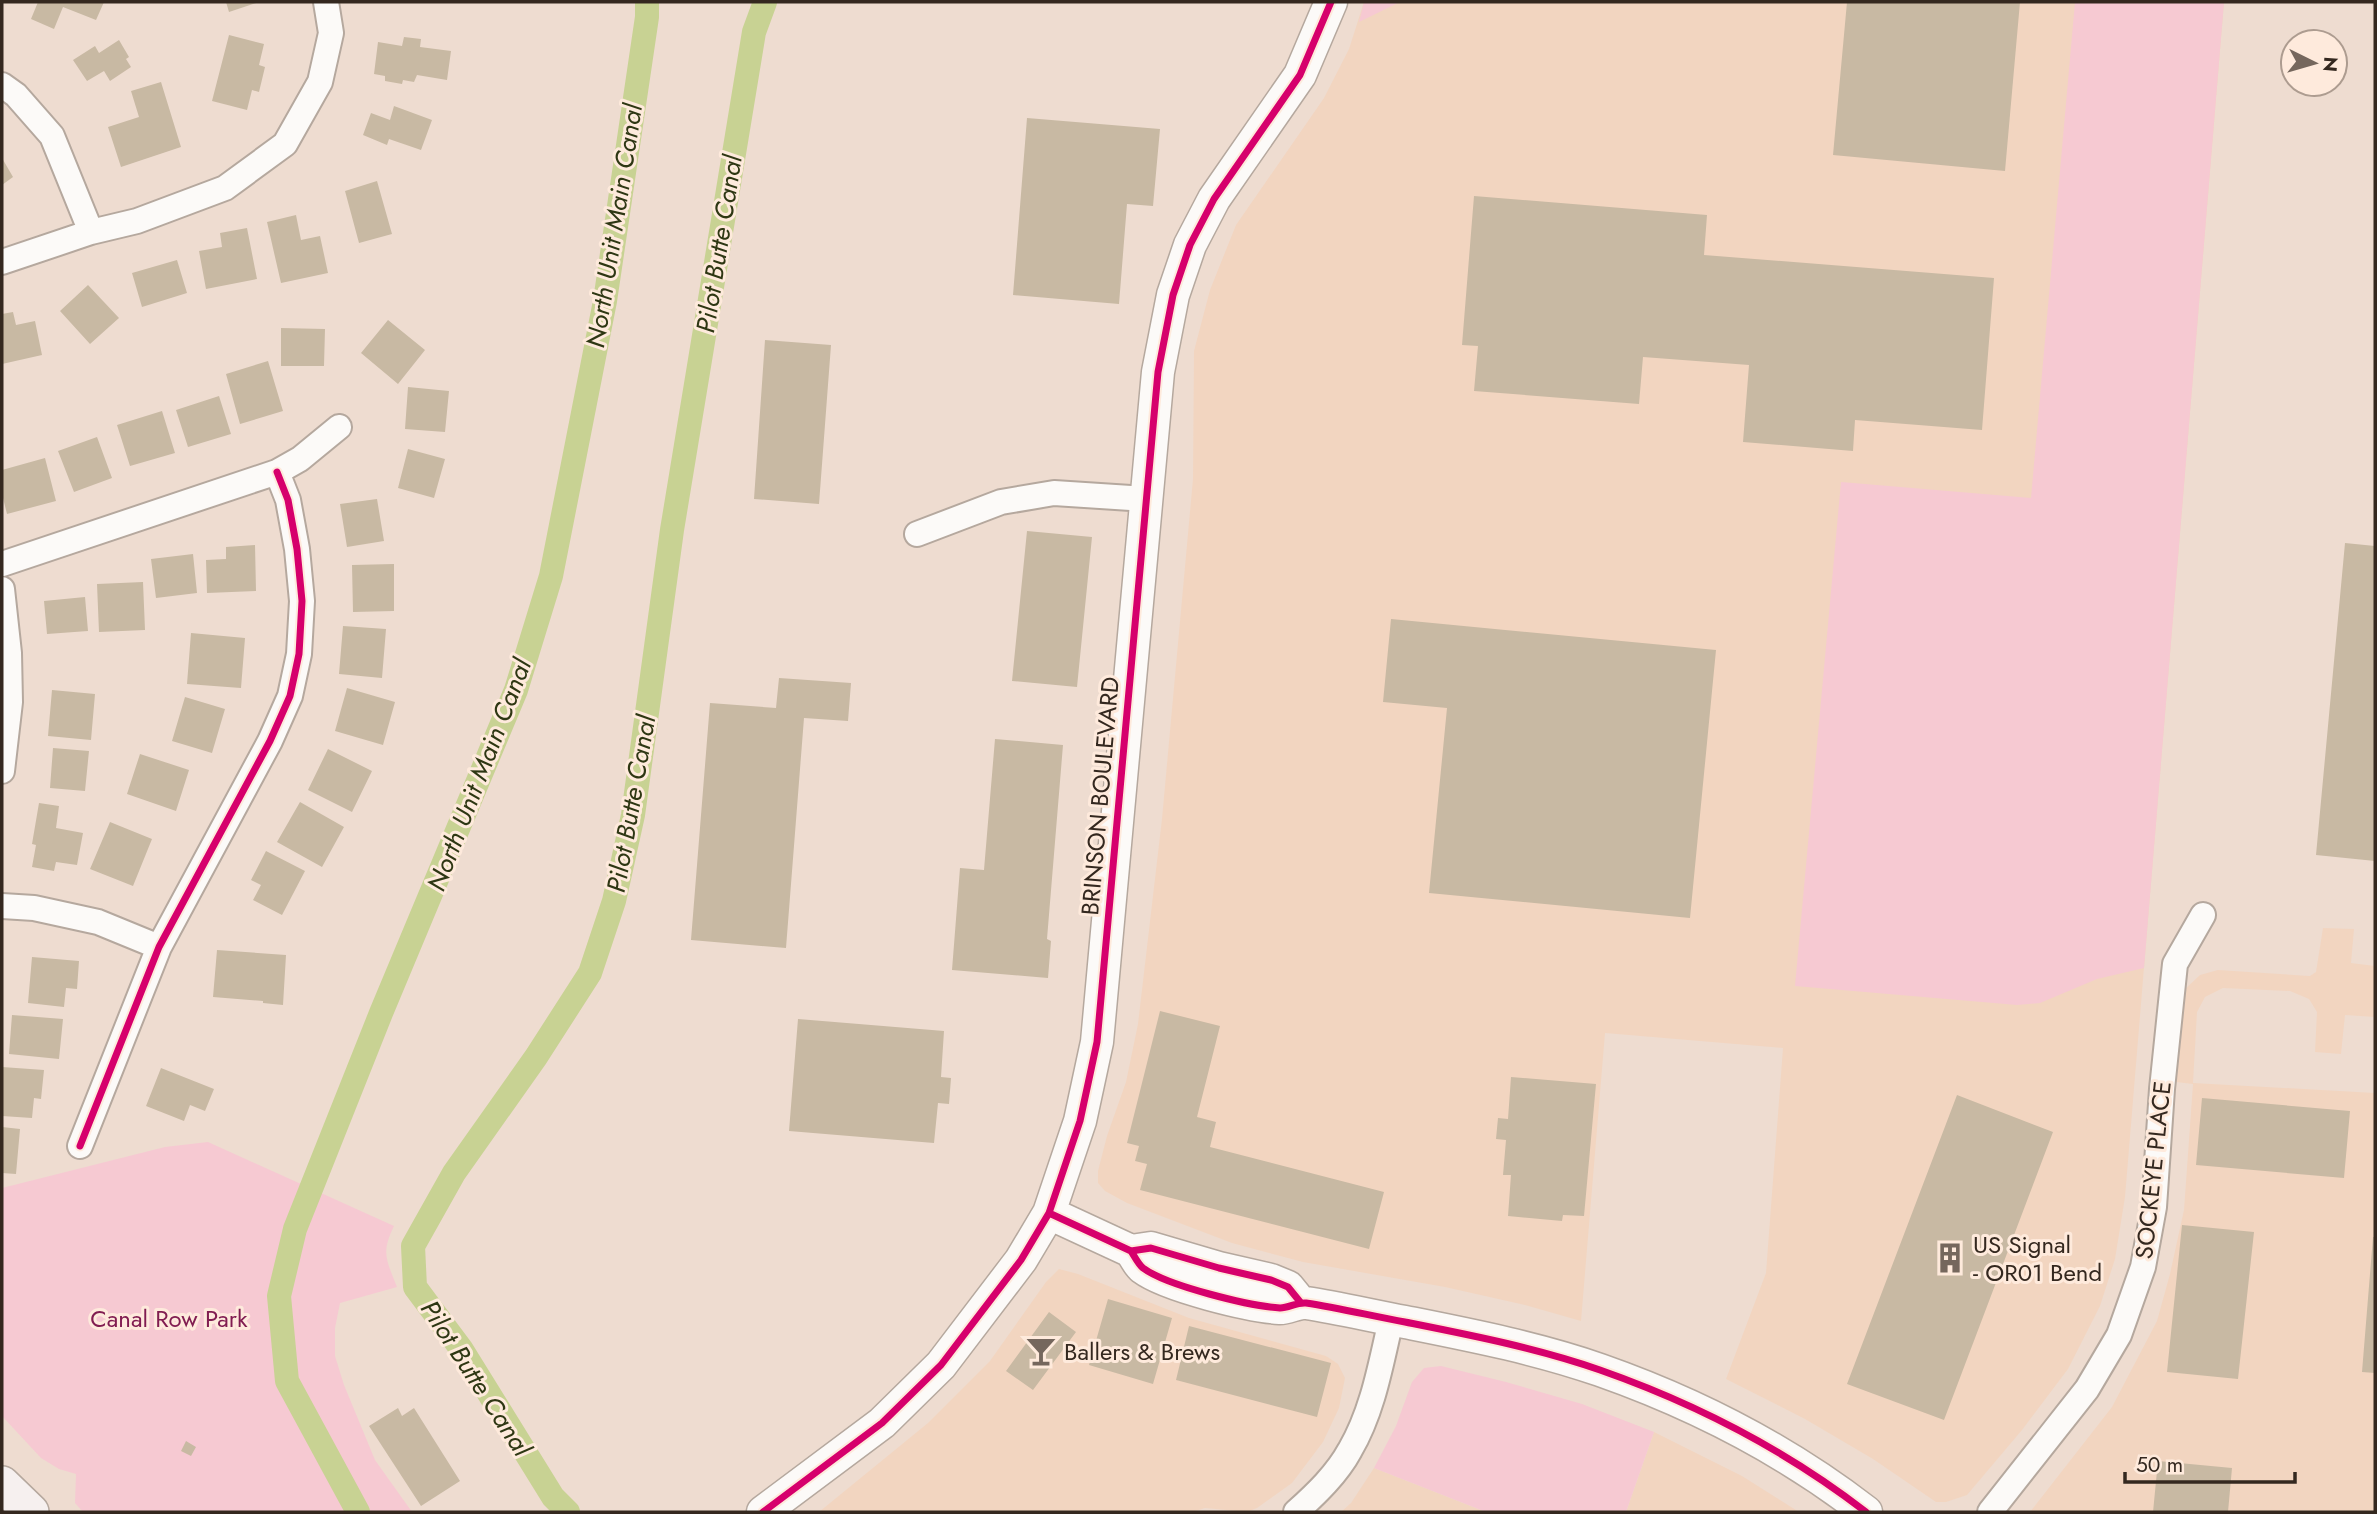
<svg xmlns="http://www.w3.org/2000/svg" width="2377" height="1514" font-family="Jost,sans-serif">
<rect width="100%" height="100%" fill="#eedcd0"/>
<path fill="#f2d5c0" d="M 1364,2 L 2224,2 L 2125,1197 L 2115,1259 L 2100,1306 L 2068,1369 L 2022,1430 L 1967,1495 L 1946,1502 L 1936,1502 L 1873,1459 L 1805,1419 L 1726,1379 L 1766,1273 L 1783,1048 L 1605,1033 L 1581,1321 L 1525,1305 L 1445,1287 L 1303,1262 L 1232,1243 L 1127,1203 L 1105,1191 L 1098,1183 L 1098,1171 L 1107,1136 L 1126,1082 L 1138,1024 L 1162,819 L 1193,479 L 1194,351 L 1210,290 L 1236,225 L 1324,98 L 1349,49 Z
M 2323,928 L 2354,929 L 2351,963 L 2375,966 L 2375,1017 L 2345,1015 L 2341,1054 L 2315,1052 L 2317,1012 L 2309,999 L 2290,991 L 2223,988 L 2205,997 L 2197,1012 L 2193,1083 L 2375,1093 L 2375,1512 L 2030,1512 L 2112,1407 L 2157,1321 L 2170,1274 L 2184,1210 L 2193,1084 L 2168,1081 L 2183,991 L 2200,975 L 2218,970 L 2310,976 L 2316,972 Z
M 1059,1269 L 1078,1274 L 1189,1318 L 1326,1356 L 1338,1364 L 1345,1378 L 1339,1408 L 1323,1442 L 1292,1483 L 1257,1508 L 1247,1512 L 1205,1508 L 1192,1512 L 819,1512 L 928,1423 L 990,1361 L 1046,1282 Z
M 1654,1432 L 1742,1476 L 1799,1512 L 1626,1512 Z
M 1374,1468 L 1486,1512 L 1341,1512 L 1351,1503 Z"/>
<path fill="#f6c9d2" d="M 1364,2 L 1400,2 L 1359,22 Z
M 2075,2 L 2224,2 L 2144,968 L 2097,979 L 2040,1003 L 2017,1005 L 1795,986 L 1841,482 L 2031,498 Z
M 208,1142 L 394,1226 C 381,1253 386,1259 397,1287 L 340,1303 L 335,1328 L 335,1356 L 344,1385 L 375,1460 L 412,1512 L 83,1512 L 75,1503 L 76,1474 L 59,1469 L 41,1458 L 2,1416 L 2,1188 L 165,1147 Z
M 1441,1366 L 1506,1382 L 1582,1404 L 1654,1432 L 1626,1512 L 1486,1512 L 1374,1468 L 1396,1426 L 1412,1382 L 1424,1368 Z"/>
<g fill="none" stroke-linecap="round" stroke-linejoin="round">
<path stroke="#c8d293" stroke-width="24" d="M 358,1512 L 287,1381 L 279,1296 L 295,1229 L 381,1013 L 516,690 L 551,576 L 605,301 L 647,17 L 647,2
M 568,1512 L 553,1497 L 462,1350 L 415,1287 L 413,1246 L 454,1173 L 536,1057 L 590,973 L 614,901 L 633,815 L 672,530 L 754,32 L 765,2"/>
</g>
<path fill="#c8b9a3" d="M 38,2 L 104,2 L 96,20 L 63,7 L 54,29 L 31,19 Z
M 226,2 L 259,2 L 229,12 Z
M 1847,2 L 2020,2 L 2005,171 L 1833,155 Z
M 229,35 L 264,44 L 259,65 L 265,67 L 259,92 L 252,90 L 247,110 L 212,101 Z
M 404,37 L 421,39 L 420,47 L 451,51 L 447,80 L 417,75 L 414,82 L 403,80 L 402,84 L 385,81 L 385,76 L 374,74 L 378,42 L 402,46 Z
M 119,40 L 129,57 L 126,59 L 131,67 L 110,81 L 104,71 L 87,81 L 73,60 L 95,46 L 99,53 Z
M 161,82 L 181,147 L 121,167 L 108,127 L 139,117 L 131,91 Z
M 394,106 L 432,120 L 421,150 L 389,139 L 387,145 L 363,135 L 371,113 L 390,120 Z
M 1027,118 L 1160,129 L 1153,206 L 1127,204 L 1119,304 L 1013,295 Z
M 2,158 L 13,177 L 2,185 Z
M 377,181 L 392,234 L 359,243 L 345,191 Z
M 1474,196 L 1707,215 L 1704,255 L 1994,278 L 1982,430 L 1855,420 L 1853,451 L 1743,442 L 1749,365 L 1643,357 L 1639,404 L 1474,391 L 1478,346 L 1462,345 Z
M 296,215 L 301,240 L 320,236 L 328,273 L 281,283 L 267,222 Z
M 247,228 L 257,279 L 206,289 L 199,251 L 222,247 L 220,233 Z
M 177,260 L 187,293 L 142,307 L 132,273 Z
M 88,285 L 119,318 L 90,344 L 60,311 Z
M 13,312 L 16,325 L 35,321 L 42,355 L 2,364 L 2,314 Z
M 388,320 L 425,350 L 398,384 L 361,353 Z
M 281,328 L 325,329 L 324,366 L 281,366 Z
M 765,340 L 831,345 L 819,504 L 754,499 Z
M 268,361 L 283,411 L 240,424 L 226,374 Z
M 408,387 L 449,391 L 445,432 L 405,429 Z
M 219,396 L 231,434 L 188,447 L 176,410 Z
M 162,411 L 175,453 L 130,466 L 117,425 Z
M 97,437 L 112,478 L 74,492 L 58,451 Z
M 408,449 L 445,459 L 434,498 L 398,488 Z
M 45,458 L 56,501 L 7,514 L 2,494 L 2,470 Z
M 377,499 L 384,541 L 347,547 L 340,504 Z
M 1027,531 L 1092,537 L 1077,687 L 1012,681 Z
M 2345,543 L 2375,546 L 2375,861 L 2316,855 Z
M 255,545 L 256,591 L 207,593 L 206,560 L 226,559 L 226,547 Z
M 193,554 L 197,593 L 156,598 L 151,559 Z
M 394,564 L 394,611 L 353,612 L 352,565 Z
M 143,582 L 145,630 L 99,632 L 97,584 Z
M 85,597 L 88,631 L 47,634 L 44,601 Z
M 1391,619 L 1716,650 L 1690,918 L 1429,893 L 1447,708 L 1383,702 Z
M 343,626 L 386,629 L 382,678 L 339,674 Z
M 191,633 L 245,638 L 241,688 L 187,684 Z
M 779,678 L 851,683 L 848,721 L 804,718 L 786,948 L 691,940 L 710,703 L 776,708 Z
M 347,688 L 395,702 L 383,745 L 335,731 Z
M 52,690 L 95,694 L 91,740 L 48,736 Z
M 185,697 L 225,709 L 212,753 L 172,741 Z
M 995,739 L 1063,745 L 1047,939 L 1051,941 L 1048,978 L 952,970 L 960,868 L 984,870 Z
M 53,748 L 89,751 L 85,791 L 50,788 Z
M 328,749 L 372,771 L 352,812 L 308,790 Z
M 140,754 L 189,770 L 176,811 L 127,794 Z
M 300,802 L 344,827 L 322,867 L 277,842 Z
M 39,803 L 59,806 L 56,828 L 83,833 L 77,865 L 56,862 L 54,871 L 32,867 L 36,845 L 32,844 Z
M 110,822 L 152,839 L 133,886 L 90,869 Z
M 266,851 L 305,871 L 282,915 L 253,900 L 261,885 L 251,880 Z
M 217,950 L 286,955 L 283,1005 L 263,1003 L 263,1001 L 213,997 Z
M 32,957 L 79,961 L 77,989 L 66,988 L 64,1007 L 28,1003 Z
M 1160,1011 L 1220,1026 L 1197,1117 L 1216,1122 L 1210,1147 L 1384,1192 L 1369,1249 L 1140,1190 L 1147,1164 L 1135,1161 L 1139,1146 L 1127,1143 Z
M 12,1015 L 63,1019 L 59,1059 L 9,1054 Z
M 798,1019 L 944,1031 L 941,1077 L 951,1078 L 949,1104 L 938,1103 L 934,1143 L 789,1131 Z
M 2,1067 L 44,1070 L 41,1099 L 34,1098 L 32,1118 L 2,1116 Z
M 161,1068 L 214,1089 L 205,1111 L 190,1105 L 184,1121 L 146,1106 Z
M 1511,1077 L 1596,1084 L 1584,1216 L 1563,1215 L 1562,1221 L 1508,1216 L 1511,1175 L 1503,1175 L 1506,1140 L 1496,1139 L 1498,1118 L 1508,1119 Z
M 1957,1095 L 2053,1132 L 1944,1420 L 1847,1384 Z
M 2202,1098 L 2350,1111 L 2344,1178 L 2196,1165 Z
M 2,1127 L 20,1129 L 16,1174 L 2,1173 Z
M 2182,1225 L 2254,1232 L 2238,1379 L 2167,1372 Z
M 2373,1237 L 2375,1237 L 2375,1373 L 2362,1372 Z
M 1108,1299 L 1172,1318 L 1153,1384 L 1089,1365 Z
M 1049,1312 L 1076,1332 L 1033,1390 L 1006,1371 Z
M 1189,1326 L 1331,1363 L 1317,1417 L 1176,1380 Z
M 398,1408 L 402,1416 L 414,1408 L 460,1481 L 421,1506 L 369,1426 Z
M 186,1441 L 196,1447 L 191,1456 L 181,1451 Z
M 2158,1461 L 2232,1468 L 2228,1512 L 2153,1512 Z"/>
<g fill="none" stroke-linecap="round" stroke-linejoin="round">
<g stroke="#b5a89e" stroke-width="28">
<path id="minor" d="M 2,85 L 16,95 L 52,136 L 91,232
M 2,262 L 91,232 L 137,221 L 225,188 L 285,144 L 320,82 L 331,33 L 326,2
M 917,534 L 1001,502 L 1054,493 L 1146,499
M 2,564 L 277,472 L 300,459 L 339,427
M 2,589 L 9,653 L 10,702 L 2,771
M 2,906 L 34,908 L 98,922 L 159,947
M 80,1146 L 159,947 L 270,741 L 290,696 L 299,654 L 302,601 L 297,549 L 288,500 L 277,472
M 1296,1512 C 1316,1494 1337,1474 1350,1450 C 1373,1411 1381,1363 1391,1320
M 1990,1512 L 2087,1389 L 2119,1335 L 2143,1267 L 2154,1207 L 2162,1089 L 2175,964 L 2203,915"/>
</g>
<g stroke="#b5a89e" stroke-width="35">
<path id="tertiary" d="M 1049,1213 L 1131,1251 L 1151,1248 L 1219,1268 L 1271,1280 L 1288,1287 L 1301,1303
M 1131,1251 C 1135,1257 1138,1264 1143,1268 C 1167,1286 1250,1306 1280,1308 C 1289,1308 1297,1302 1306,1303 C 1339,1308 1372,1316 1405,1322 C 1470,1335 1537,1348 1600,1370 C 1694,1403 1787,1451 1866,1512
M 763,1512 L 882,1423 L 941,1365 L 1021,1260 L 1049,1213 L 1080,1121 L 1097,1042 L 1158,372 L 1173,295 L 1190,245 L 1214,199 L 1300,75 L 1331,2"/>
</g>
<g stroke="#b5a89e" stroke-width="38">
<path id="secondary" d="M 2,1484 L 31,1512"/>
</g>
<use href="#minor" stroke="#fcfaf8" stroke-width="24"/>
<use href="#tertiary" stroke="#fcfaf8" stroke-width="32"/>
<use href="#secondary" stroke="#f6f0ef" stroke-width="35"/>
<g stroke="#feeadc" stroke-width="11">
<path id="cycleway" d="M 80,1146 L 159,947 L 270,741 L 290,696 L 299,654 L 302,601 L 297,549 L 288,500 L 277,472
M 1049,1213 L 1131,1251 L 1151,1248 L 1219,1268 L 1271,1280 L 1288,1287 L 1301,1303
M 1131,1251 C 1135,1257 1138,1264 1143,1268 C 1167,1286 1250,1306 1280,1308 C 1289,1308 1297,1302 1306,1303 C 1339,1308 1372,1316 1405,1322 C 1470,1335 1537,1348 1600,1370 C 1694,1403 1787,1451 1866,1512
M 763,1512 L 882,1423 L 941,1365 L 1021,1260 L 1049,1213 L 1080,1121 L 1097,1042 L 1158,372 L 1173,295 L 1190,245 L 1214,199 L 1300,75 L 1331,2"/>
</g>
<use href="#cycleway" stroke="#d6006c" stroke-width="7"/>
</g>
<defs>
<g id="building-bare" transform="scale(2.415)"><path d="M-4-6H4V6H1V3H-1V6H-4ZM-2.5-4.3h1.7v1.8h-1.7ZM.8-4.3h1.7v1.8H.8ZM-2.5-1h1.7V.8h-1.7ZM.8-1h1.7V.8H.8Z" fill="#75675d" stroke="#feeadc" stroke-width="2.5" paint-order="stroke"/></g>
<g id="bar-bare" transform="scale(2.415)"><path d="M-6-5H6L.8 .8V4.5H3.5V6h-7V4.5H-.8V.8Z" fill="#75675d" stroke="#feeadc" stroke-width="2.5" paint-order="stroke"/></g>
</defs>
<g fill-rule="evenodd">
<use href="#building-bare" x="1950" y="1258"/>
<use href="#bar-bare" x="1041" y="1351"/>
</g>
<g text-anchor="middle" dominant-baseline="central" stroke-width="6" stroke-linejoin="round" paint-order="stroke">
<g font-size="24" fill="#34281f" stroke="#feeadc">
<text transform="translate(1100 796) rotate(-85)">BRINSON BOULEVARD</text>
<text transform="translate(2153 1170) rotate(-84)">SOCKEYE PLACE</text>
</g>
<g font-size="24" fill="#34281f" stroke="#feeadc" text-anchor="start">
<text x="1973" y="1244">US Signal<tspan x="1973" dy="28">- OR01 Bend</tspan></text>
<text x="1064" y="1351">Ballers &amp; Brews</text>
</g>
<g font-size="24" fill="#811d51" stroke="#feeadc">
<text x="169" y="1318">Canal Row Park</text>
</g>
<g font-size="26" font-style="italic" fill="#2e3713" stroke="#feeadc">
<text transform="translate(614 226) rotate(-81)">North Unit Main Canal</text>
<text transform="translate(719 244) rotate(-81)">Pilot Butte Canal</text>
<text transform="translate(479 775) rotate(-69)">North Unit Main Canal</text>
<text transform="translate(631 804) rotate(-80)">Pilot Butte Canal</text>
<text transform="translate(476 1378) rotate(57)">Pilot Butte Canal</text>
</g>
</g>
<rect width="2377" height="1514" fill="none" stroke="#34281f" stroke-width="7"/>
<g transform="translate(2314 63) rotate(95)"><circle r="33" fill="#feeadc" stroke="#ad9c90" stroke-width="2"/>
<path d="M0-5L12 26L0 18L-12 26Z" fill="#75675d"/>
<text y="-10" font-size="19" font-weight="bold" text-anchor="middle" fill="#34281f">N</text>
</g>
<path d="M2125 1472v10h170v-10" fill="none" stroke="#34281f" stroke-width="3.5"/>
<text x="2136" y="1472" font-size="21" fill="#34281f" stroke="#feeadc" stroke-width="5" paint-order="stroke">50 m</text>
</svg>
